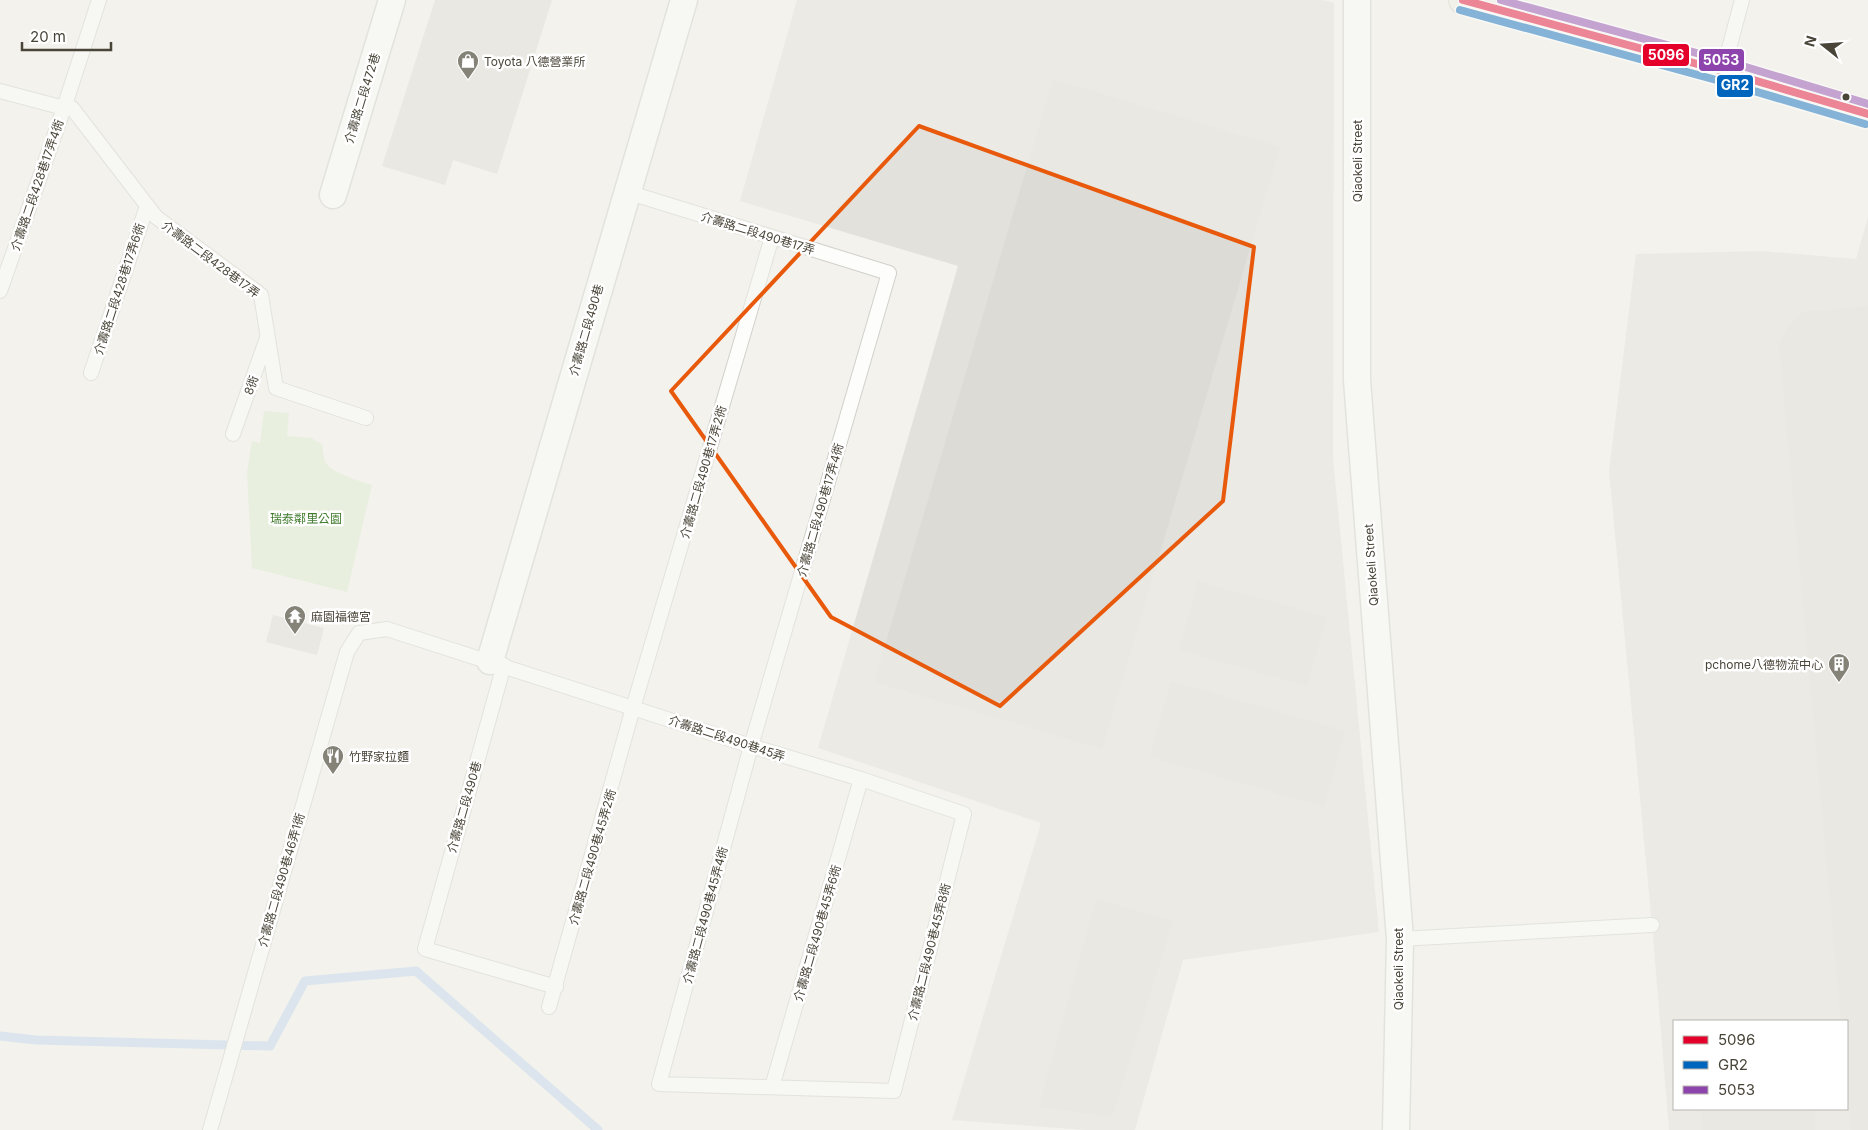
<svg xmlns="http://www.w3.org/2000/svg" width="1868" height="1130" font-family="Inter,'Noto Sans TC',sans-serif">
<rect width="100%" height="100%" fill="#f3f2ed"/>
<path fill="#e3e1dc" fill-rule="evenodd" d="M 797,0 L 1322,0 L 1334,3 L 1333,458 L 1379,932 L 1183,960 L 1135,1130 L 1085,1130 L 952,1120 L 1041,823 L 818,748 L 958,266 L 740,201 Z
M 1868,217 L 1868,1130 L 1669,1130 L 1652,925 L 1609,471 L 1636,254 L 1762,251 L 1856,259 ZM 1674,1021 L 1847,1021 L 1847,1109 L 1674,1109 Z"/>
<path fill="#ddeccf" d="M 264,411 L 289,413 L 287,436 L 311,438 L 322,444 C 323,449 323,458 326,463 C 332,473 360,481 372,485 L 347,592 L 252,568 L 247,472 L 252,441 L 260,443 Z"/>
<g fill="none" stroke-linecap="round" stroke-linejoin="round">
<path stroke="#c1d6ee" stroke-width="9" d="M 0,1036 L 36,1040 L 270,1046 L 305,981 L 416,971 L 598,1130"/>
</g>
<path fill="#dddbd6" d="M 435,0 L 552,0 L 497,174 L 453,160 L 445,185 L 382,166 Z
M 1053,79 L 1280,147 L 1102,749 L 874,682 Z
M 1868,306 L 1868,1130 L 1851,1130 L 1847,1086 L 1847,1021 L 1841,1021 L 1779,345 L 1787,327 L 1802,312 Z
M 1198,581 L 1327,617 L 1307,686 L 1179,650 Z
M 273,615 L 324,628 L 317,655 L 266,642 Z
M 1171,681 L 1345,731 L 1324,807 L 1149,757 Z
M 1096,899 L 1173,921 L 1112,1117 L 1039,1107 Z
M 1701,1109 L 1814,1109 L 1815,1130 L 1702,1130 Z"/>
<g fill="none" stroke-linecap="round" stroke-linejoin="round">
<g stroke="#d1d0cb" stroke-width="16">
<path id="lane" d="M 1723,71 L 1742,0
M 0,91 L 64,108 L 72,108 L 156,217 L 261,295 L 276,388 L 366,418
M 0,291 L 64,108 L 99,0
M 91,373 L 147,206
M 233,434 L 267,338
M 504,665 L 425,949 L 556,987
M 1400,939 L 1652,925
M 549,1007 L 633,708 L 772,237
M 772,1087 L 861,779
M 210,1130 L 347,652 L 359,633 L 387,629 L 751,746 L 861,779 L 964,814 L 894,1091 L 659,1084 L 751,746 L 889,273 L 627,192"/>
</g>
<g stroke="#d1d0cb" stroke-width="29">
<path id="street" d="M 1357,0 L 1357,380 L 1400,939 L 1396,1130
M 333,195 L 392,0
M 490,661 L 684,0"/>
</g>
<g stroke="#d4d0bc" stroke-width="30">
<path id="primary" d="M 1463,0 L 1723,71 L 1868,114"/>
</g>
<use href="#lane" stroke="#fdfdfc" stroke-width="14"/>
<use href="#street" stroke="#fdfdfc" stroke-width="26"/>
<use href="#primary" stroke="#f1efe5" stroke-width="28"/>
<g stroke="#fff" stroke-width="11">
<path id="bus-1" d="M 1463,0 L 1723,71 L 1868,114"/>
</g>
<g stroke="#fff" stroke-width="11">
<path id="bus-2" d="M 1460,10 L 1720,81 L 1865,124"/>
</g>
<g stroke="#fff" stroke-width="11">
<path id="bus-3" d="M 1501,0 L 1726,61 L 1868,104"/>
</g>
<use href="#bus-1" stroke="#e4002b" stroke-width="8"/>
<use href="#bus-2" stroke="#0065bd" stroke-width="8"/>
<use href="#bus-3" stroke="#8e44ad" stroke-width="8"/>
</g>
<path d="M0 0H1868V1130H0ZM 919,126 L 1254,247 L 1223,501 L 1000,706 L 831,617 L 671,391 Z" fill="#f3f2ed" fill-opacity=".55" fill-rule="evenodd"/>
<path fill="none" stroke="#e8590c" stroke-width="4" stroke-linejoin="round" d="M 919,126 L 1254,247 L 1223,501 L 1000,706 L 831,617 L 671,391 Z"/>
<defs>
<g id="shop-pin" transform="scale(1.125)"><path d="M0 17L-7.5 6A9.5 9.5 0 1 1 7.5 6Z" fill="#858278" stroke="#fff"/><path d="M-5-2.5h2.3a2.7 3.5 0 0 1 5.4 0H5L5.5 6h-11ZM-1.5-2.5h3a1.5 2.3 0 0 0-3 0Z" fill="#fff"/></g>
<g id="temple-pin" transform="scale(1.125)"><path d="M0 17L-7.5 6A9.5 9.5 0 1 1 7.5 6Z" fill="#858278" stroke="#fff"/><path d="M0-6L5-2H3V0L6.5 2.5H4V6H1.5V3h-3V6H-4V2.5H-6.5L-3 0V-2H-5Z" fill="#fff"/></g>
<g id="building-pin" transform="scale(1.125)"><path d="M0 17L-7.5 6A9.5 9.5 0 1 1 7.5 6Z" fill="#858278" stroke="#fff"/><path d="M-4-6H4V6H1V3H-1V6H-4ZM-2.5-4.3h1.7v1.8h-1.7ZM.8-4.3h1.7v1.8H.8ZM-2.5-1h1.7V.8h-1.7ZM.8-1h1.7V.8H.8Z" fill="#fff"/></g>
<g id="restaurant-pin" transform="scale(1.125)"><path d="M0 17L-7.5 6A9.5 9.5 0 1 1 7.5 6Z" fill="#858278" stroke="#fff"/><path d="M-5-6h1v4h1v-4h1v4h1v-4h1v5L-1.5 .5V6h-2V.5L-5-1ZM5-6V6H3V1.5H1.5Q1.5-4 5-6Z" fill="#fff"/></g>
</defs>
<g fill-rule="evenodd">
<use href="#shop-pin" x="468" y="61"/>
<use href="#temple-pin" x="295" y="616"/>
<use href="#building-pin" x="1839" y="664"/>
<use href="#restaurant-pin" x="333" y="756"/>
</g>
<circle fill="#4a4539" stroke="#fff" stroke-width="2" cx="1846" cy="97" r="4.5"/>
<g text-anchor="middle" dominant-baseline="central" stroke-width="5" stroke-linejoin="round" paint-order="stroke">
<g font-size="12" fill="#4a4539" stroke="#fff" text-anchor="start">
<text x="484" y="61">Toyota 八德營業所</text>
<text x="311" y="616">麻園福德宮</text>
<text x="1823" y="664" text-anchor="end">pchome八德物流中心</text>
<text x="349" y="756">竹野家拉麵</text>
</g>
<g font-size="12" fill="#4a4539" stroke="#fff">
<text transform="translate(362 98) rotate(-73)">介壽路二段472巷</text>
<text transform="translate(1357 161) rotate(-90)">Qiaokeli Street</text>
<text transform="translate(37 185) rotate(-71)">介壽路二段428巷17弄4衖</text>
<text transform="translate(758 233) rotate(17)">介壽路二段490巷17弄</text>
<text transform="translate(211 259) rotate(37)">介壽路二段428巷17弄</text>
<text transform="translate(119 289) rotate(-72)">介壽路二段428巷17弄6衖</text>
<text transform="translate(586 330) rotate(-74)">介壽路二段490巷</text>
<text transform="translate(251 385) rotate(-71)">8衖</text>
<text transform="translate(703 472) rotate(-74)">介壽路二段490巷17弄2衖</text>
<text transform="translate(820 510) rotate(-74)">介壽路二段490巷17弄4衖</text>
<text transform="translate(1371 565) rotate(-94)">Qiaokeli Street</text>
<text transform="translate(727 738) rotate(18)">介壽路二段490巷45弄</text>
<text transform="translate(464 807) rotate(-74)">介壽路二段490巷</text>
<text transform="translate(592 857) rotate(-74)">介壽路二段490巷45弄2衖</text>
<text transform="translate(281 880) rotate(-74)">介壽路二段490巷46弄1衖</text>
<text transform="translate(705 915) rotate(-75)">介壽路二段490巷45弄4衖</text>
<text transform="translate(817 933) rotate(-74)">介壽路二段490巷45弄6衖</text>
<text transform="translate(929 952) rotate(-76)">介壽路二段490巷45弄8衖</text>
<text transform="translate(1398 969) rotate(-90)">Qiaokeli Street</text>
</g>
<g font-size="12" fill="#407b2d" stroke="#fff">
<text x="306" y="518">瑞泰鄰里公園</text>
</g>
</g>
<g stroke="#fff" stroke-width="2">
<rect x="1642" y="43" width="48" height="24" rx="5" fill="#e4002b"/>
<rect x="1698" y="48" width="47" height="24" rx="5" fill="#8e44ad"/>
<rect x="1716" y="74" width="38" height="24" rx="5" fill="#0065bd"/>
</g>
<g font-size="14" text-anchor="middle" font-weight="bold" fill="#fff">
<text x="1666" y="60">5096</text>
<text x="1721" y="65">5053</text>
<text x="1735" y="90">GR2</text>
</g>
<rect x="1673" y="1020" width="175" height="90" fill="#ffffff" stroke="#b7b5b0"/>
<rect x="1683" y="1036" width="25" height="8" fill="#e4002b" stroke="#b7b5b0"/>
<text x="1718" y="1045" font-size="15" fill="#4a4539">5096</text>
<rect x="1683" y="1061" width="25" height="8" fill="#0065bd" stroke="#b7b5b0"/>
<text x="1718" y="1070" font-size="15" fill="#4a4539">GR2</text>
<rect x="1683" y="1086" width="25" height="8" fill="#8e44ad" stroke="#b7b5b0"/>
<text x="1718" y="1095" font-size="15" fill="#4a4539">5053</text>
<g transform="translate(1823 45) rotate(287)" stroke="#ffffff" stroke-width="4" paint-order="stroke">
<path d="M0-4L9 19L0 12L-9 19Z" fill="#4a4539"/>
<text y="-8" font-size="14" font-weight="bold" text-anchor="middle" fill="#4a4539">N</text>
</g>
<path d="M22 42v8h89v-8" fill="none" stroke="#4a4539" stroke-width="2.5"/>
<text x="30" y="42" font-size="15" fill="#4a4539" stroke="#ffffff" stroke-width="4" paint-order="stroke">20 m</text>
</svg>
